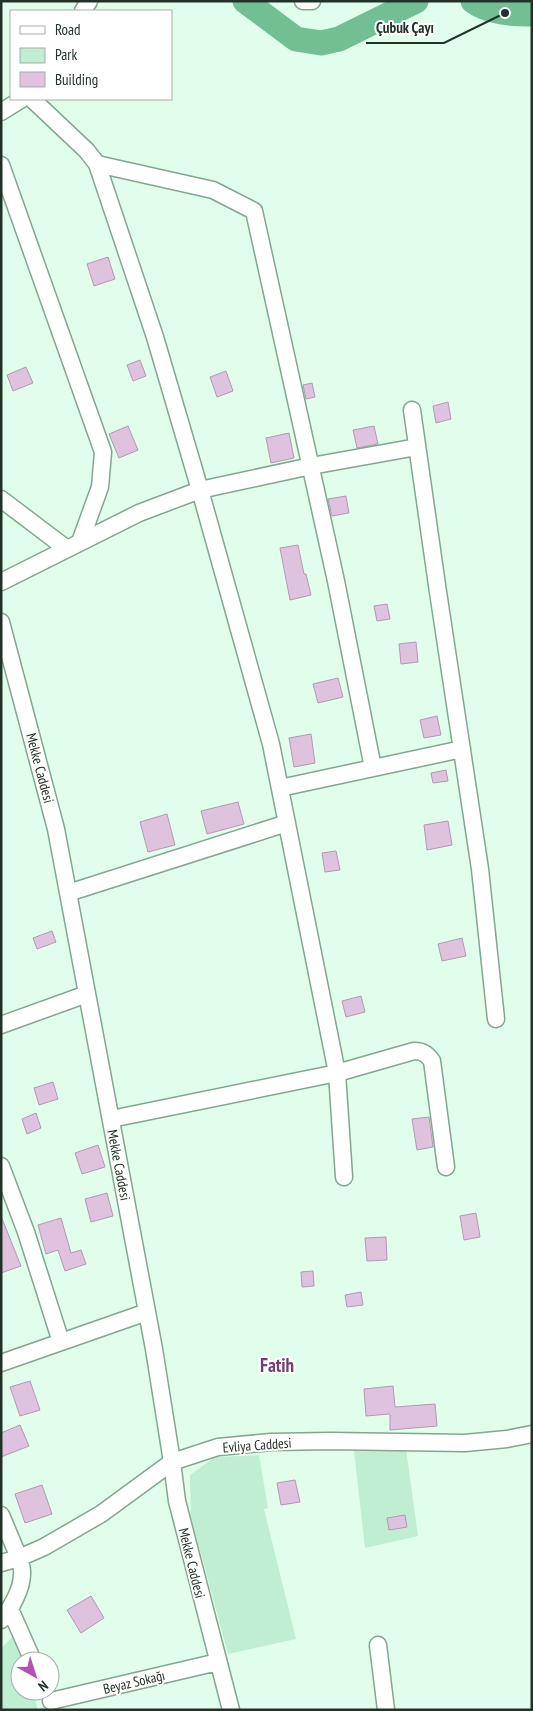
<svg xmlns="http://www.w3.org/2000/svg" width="533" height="1711" font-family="'PT Sans Narrow',sans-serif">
<rect width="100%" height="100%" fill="#e0feeb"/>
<path fill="#c0eed2" d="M 395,1449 L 406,1449 L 418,1536 L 365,1548 L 354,1451 Z
M 259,1455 L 268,1508 L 264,1509 L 296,1639 L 228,1654 L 191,1517 L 190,1475 L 215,1457 Z
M 14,1635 L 22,1661 L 20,1661 L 20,1691 L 32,1691 L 38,1710 L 1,1710 L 1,1649 Z"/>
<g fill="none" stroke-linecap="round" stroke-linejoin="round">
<path stroke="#72bf94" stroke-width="25" d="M 245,1 L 296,39 L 321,43 L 339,39 L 416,1
M 473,1 C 489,13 513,14 532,14"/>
</g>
<path fill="#dfc2de" stroke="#b498b3" d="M 108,257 L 115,279 L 94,286 L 87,264 Z
M 140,360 L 146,376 L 133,381 L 127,365 Z
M 26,367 L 33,383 L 13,391 L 7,375 Z
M 226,371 L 233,391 L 217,397 L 210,377 Z
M 312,383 L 315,397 L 306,399 L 303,385 Z
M 448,402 L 451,419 L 436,423 L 433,406 Z
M 128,426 L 138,450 L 119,458 L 109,434 Z
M 374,426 L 378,444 L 357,448 L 353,430 Z
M 289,433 L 294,458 L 271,463 L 266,438 Z
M 346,496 L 349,513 L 332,516 L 328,499 Z
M 298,545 L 304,574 L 306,574 L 311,595 L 290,600 L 280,548 Z
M 387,604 L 390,619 L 377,621 L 374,606 Z
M 416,642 L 418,662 L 401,664 L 399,644 Z
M 338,678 L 343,697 L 318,703 L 313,684 Z
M 437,716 L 441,735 L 424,738 L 420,720 Z
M 311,734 L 315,763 L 294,767 L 289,738 Z
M 446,770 L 448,781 L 433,783 L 431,773 Z
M 238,802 L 244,824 L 207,834 L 201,811 Z
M 167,814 L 175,845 L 148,852 L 140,822 Z
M 448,821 L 452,845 L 427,850 L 424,825 Z
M 336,851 L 340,870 L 325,872 L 322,853 Z
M 52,931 L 56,942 L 37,949 L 33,938 Z
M 462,938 L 466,956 L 442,961 L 438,944 Z
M 361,996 L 365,1012 L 346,1017 L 342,1001 Z
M 53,1082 L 58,1099 L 39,1105 L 34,1088 Z
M 36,1113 L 41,1128 L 27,1134 L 22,1119 Z
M 429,1117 L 433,1147 L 417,1150 L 412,1119 Z
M 98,1145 L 105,1167 L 82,1174 L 75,1153 Z
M 107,1193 L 113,1216 L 91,1222 L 85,1199 Z
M 476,1213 L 480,1237 L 464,1240 L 460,1216 Z
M 1,1216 L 21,1266 L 1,1273 Z
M 61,1218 L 71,1253 L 81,1250 L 86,1264 L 65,1271 L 58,1250 L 46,1254 L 38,1225 Z
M 386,1237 L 387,1260 L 367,1261 L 365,1238 Z
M 313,1271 L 314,1286 L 302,1287 L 301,1272 Z
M 361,1292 L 363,1305 L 347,1307 L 345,1295 Z
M 30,1381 L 40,1410 L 20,1416 L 10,1387 Z
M 393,1386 L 395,1407 L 435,1404 L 437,1426 L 390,1430 L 390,1414 L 366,1416 L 364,1389 Z
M 20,1425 L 29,1446 L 1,1457 L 1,1433 Z
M 295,1480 L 300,1502 L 281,1505 L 277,1483 Z
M 42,1485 L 52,1514 L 25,1523 L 15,1494 Z
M 405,1515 L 407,1527 L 389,1530 L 387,1518 Z
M 91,1596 L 104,1618 L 81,1633 L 67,1610 Z"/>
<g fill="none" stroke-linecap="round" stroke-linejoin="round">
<g stroke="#83a691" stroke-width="19">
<path id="minor" d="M 303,1 L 312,1
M 83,11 L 89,1
M 32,99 L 87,151 L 97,164 L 155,337 L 200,490 L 271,744 L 337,1073 L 344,1177
M 1,112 L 22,99
M 97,164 L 213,190 L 254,211 L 336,581 L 373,768
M 1,165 L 103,452 L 100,487 L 80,542
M 412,410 L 438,592 L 480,869 L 496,1019
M 1,499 L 67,549
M 1,582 L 139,513 L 200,490 L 311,466 L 417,447
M 1,622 L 56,829 L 154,1349 L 172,1462 L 177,1501 L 231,1710
M 280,788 L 462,749
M 68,893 L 287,823
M 1,1025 L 87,994
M 111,1119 L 337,1073 L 414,1051 C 423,1051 427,1054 432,1061 L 446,1167
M 1,1166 L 26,1232 L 61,1342
M 1,1363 L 147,1312
M 1,1515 L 19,1558 L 1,1563
M 10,1609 L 33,1661
M 1,1620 C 11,1609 22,1589 22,1574 C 23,1569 20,1563 19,1558 L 44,1547 L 101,1514 L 172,1462 L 218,1447 L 271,1442 L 331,1441 L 465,1443 L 507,1439 L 532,1434
M 378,1645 L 386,1710
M 51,1701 L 218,1662"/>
</g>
<use href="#minor" stroke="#fff" stroke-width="16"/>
</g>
<g text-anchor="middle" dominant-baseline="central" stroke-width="4" stroke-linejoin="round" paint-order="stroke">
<g font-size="14" fill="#233229" stroke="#fff">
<text transform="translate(40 768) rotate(75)">Mekke Caddesi</text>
<text transform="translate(119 1165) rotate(79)">Mekke Caddesi</text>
<text transform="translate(257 1445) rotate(-4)">Evliya Caddesi</text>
<text transform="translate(192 1563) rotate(76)">Mekke Caddesi</text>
<text transform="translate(134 1682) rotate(-13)">Beyaz Sokağı</text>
</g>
<g font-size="19" font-weight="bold" fill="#724073" stroke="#fff">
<text x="277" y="1365">Fatih</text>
</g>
</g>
<path fill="none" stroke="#233229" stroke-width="2" d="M505 13L444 43H366"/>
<circle fill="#233229" stroke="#fff" stroke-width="2" cx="505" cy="13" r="5"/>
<g font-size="15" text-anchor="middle" font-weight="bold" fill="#233229" stroke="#fff" stroke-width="4" stroke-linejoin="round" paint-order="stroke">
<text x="405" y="33">Çubuk Çayı</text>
</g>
<rect width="533" height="1711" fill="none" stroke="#233229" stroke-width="5"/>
<rect x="10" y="10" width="162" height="90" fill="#ffffff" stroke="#a7ada9"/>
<rect x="20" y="26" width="25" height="8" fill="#ffffff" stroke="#a7ada9"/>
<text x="55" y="35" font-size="15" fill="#233229">Road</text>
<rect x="20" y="48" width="25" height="15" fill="#c0eed2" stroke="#a7ada9"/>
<text x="55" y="60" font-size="15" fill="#233229">Park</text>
<rect x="20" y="72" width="25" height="15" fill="#dfc2de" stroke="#a7ada9"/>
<text x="55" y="85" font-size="15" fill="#233229">Building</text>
<g transform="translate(35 1676) rotate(141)"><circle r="24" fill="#ffffff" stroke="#a7ada9"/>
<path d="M0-4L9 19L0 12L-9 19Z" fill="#b450b6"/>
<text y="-8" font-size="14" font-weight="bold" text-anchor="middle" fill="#233229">N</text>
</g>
</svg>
